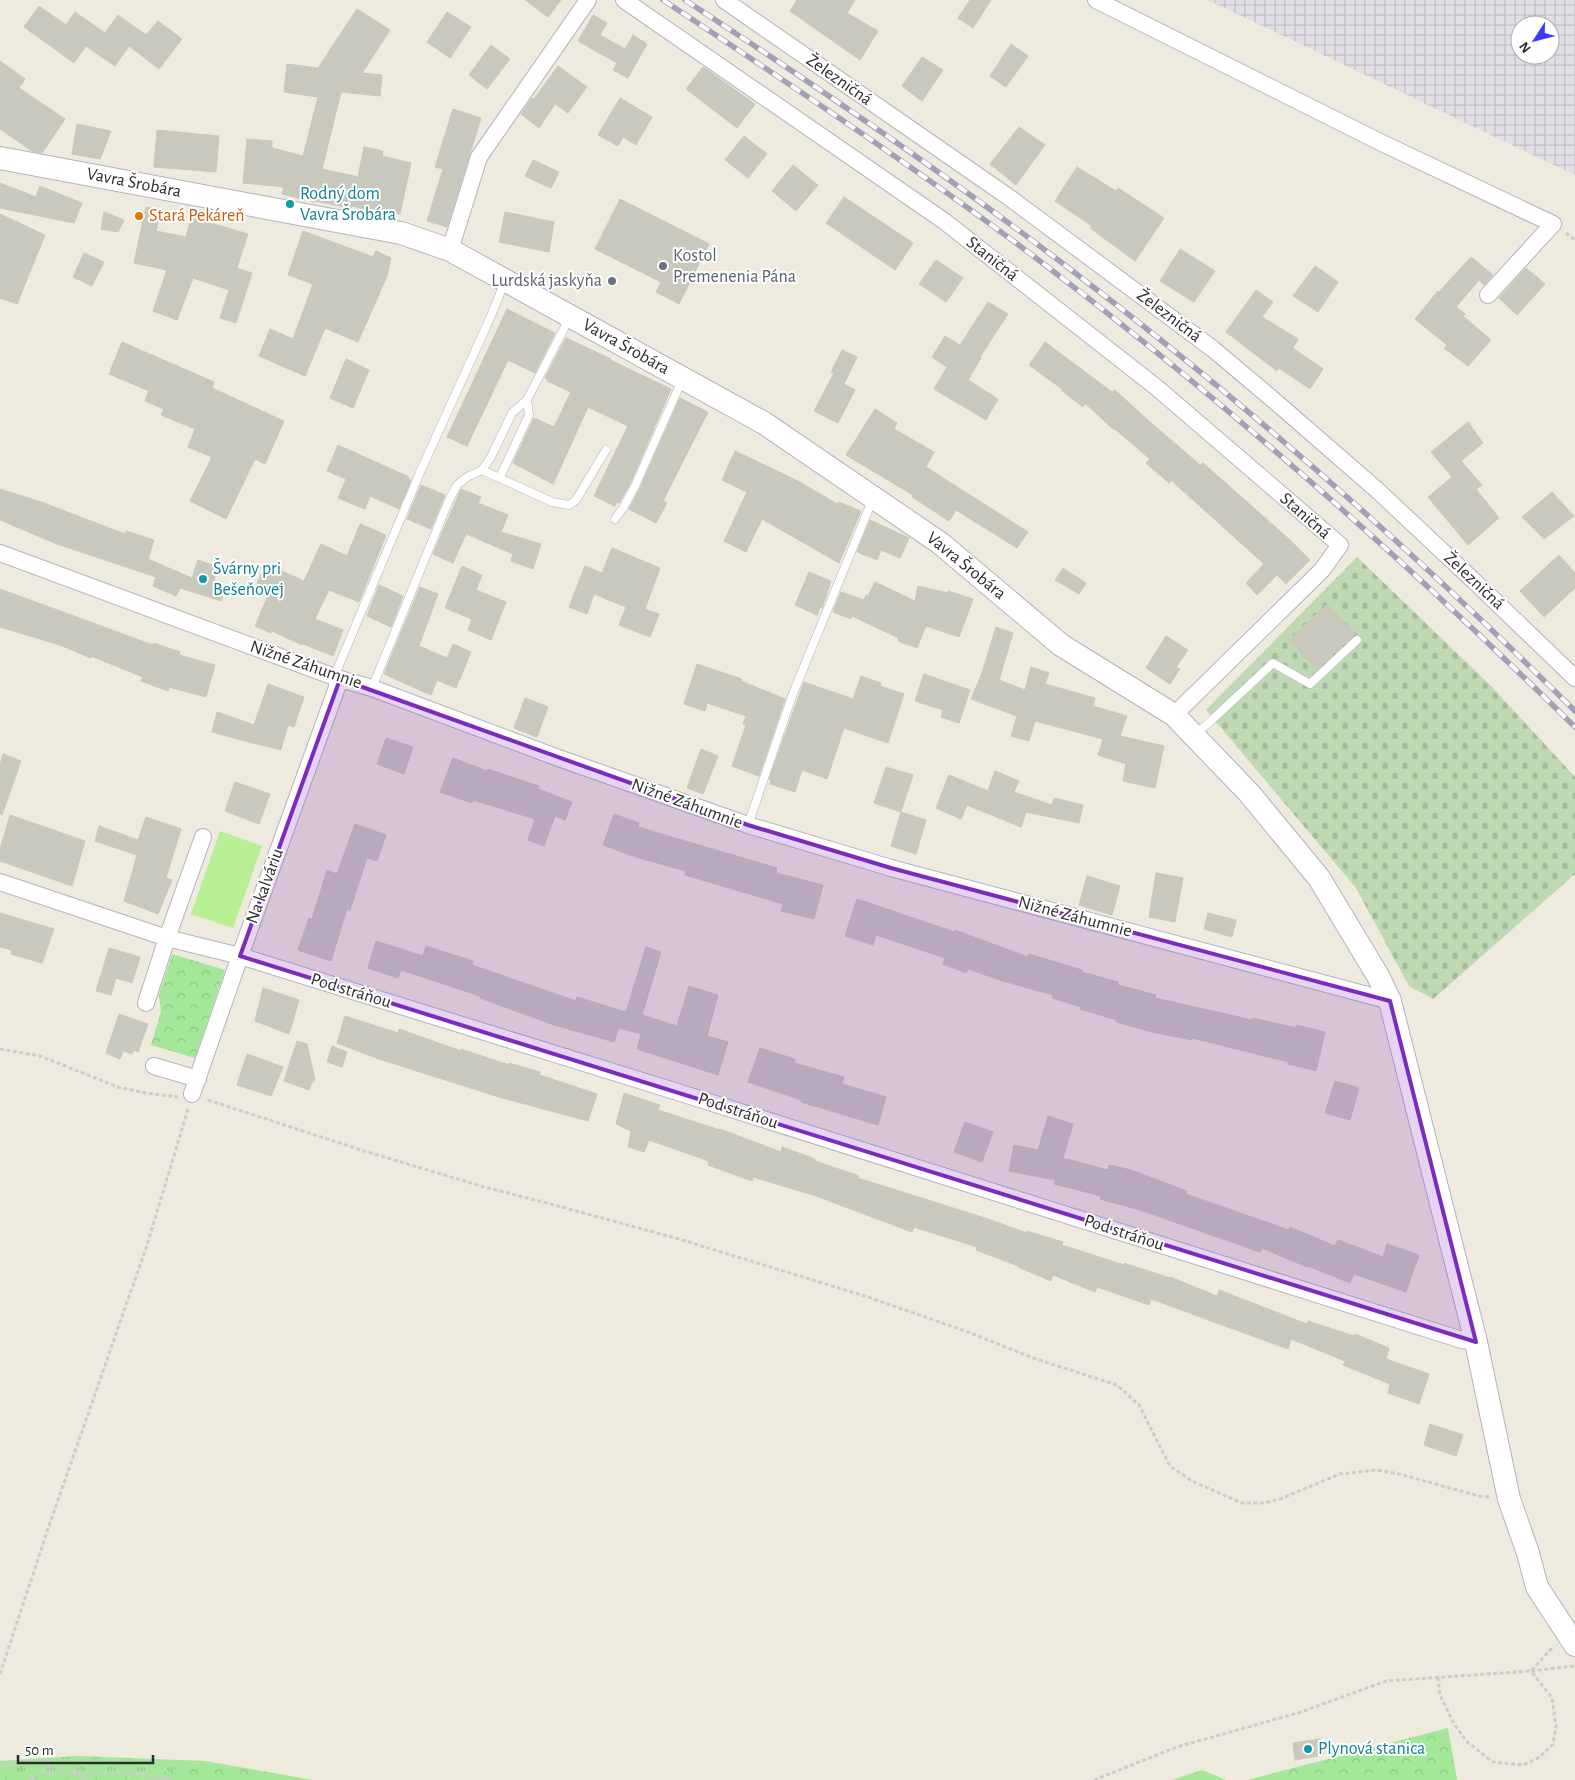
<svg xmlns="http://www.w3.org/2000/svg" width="1575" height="1780" font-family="'Alegreya Sans',sans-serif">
<defs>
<pattern id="industrial-grid" width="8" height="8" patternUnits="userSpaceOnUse" patternTransform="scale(1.25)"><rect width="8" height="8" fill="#e2dee6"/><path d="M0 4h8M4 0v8" fill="none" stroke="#c2bfc5"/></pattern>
<pattern id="grass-tufts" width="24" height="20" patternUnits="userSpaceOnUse" patternTransform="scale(1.25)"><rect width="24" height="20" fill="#a4e798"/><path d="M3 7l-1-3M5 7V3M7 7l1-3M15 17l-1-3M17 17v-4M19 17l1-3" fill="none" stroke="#8dc683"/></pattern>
<pattern id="forest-crowns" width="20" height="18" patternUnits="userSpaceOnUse" patternTransform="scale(1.25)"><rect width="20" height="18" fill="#a4e798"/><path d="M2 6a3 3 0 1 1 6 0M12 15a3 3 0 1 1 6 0" fill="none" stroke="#8dc683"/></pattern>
<pattern id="cemetery-stones" width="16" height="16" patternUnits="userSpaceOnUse" patternTransform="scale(1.25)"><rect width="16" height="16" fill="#bfd9b4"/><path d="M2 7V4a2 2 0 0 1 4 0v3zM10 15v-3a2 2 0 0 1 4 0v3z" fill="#a4ba9b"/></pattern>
</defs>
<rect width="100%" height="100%" fill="#eeeade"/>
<path fill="url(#industrial-grid)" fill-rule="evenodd" d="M 1208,0 L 1575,0 L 1575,175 ZM 1520,25 L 1550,25 L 1550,55 L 1520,55 Z"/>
<path fill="url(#grass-tufts)" d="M 77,1756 L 205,1761 L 134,1780 L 0,1780 L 0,1761 Z"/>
<path fill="url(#forest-crowns)" d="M 172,954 L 225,970 L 195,1058 L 151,1045 L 161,1012 L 159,994 Z
M 1448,1728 L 1457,1780 L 1247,1780 Z
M 205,1761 L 313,1780 L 134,1780 Z
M 1202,1770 L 1226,1780 L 1172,1780 Z"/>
<path fill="url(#cemetery-stones)" d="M 1357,557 L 1490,685 L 1575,777 L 1575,874 L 1433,999 L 1409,986 L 1356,888 L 1206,710 Z"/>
<path fill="#b7ef93" d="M 220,831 L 262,846 L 233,928 L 191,914 Z"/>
<path fill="#c9c8bc" stroke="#cac7b7" d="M 525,0 L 561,0 L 548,17 Z
M 797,0 L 855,0 L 847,13 L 878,31 L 860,60 L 790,11 Z
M 970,0 L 991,0 L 973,28 L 958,18 Z
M 39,6 L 66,25 L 75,12 L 105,33 L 118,15 L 146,35 L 158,21 L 182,39 L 159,69 L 129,46 L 115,66 L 86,46 L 74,63 L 24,27 Z
M 357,9 L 390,30 L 362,73 L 382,75 L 380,96 L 341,92 L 322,169 L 358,177 L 364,147 L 383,151 L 382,156 L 411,163 L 400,214 L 371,208 L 370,210 L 352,206 L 351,208 L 315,201 L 314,202 L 282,194 L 284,187 L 243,183 L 247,139 L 272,141 L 272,148 L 303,156 L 318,97 L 284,92 L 287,64 L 318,68 Z
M 447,12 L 471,27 L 450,58 L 427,42 Z
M 593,15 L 607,23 L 600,35 L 625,49 L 633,35 L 647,44 L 628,78 L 613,70 L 617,63 L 578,41 Z
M 1011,44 L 1028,56 L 1006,87 L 990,76 Z
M 491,45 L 510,59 L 487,89 L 469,75 Z
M 922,57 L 943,70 L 922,101 L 902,86 Z
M 0,61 L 25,79 L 19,88 L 65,119 L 42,153 L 32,151 L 0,129 Z
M 558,66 L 587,87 L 568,113 L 555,104 L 539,128 L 521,114 L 532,98 L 534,99 Z
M 703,67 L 755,104 L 737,128 L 686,89 Z
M 620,98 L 652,117 L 636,145 L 623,137 L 618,146 L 598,135 Z
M 453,109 L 481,118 L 447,227 L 427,221 L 443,169 L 435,167 Z
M 77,124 L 111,131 L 100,159 L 72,154 Z
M 1019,127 L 1045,145 L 1016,185 L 990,164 Z
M 157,130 L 219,136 L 216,172 L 154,167 Z
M 744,136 L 767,154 L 748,178 L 725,160 Z
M 533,160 L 559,172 L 551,188 L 525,176 Z
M 793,165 L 818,185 L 796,211 L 772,191 Z
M 1077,167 L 1116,191 L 1118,188 L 1164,218 L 1135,261 L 1090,228 L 1092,226 L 1055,201 Z
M 0,183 L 36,197 L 40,186 L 82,203 L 74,223 L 0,208 Z
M 844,197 L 913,243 L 895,270 L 826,223 Z
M 620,199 L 709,244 L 679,304 L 656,292 L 661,282 L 595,249 Z
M 146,207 L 161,210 L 156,231 L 186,237 L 191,217 L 248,234 L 237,268 L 252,273 L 236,323 L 220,318 L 229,290 L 193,278 L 177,320 L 153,311 L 167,270 L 134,263 Z
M 104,212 L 124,220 L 118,232 L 101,229 Z
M 505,212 L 554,222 L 549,252 L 499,242 Z
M 0,214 L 45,235 L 17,304 L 0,298 Z
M 303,231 L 373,257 L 376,251 L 391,258 L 387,276 L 358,342 L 325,328 L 305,376 L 259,356 L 270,329 L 293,339 L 313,284 L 288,275 Z
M 1180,249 L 1215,271 L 1194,302 L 1160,281 Z
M 84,253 L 104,262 L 92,286 L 73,277 Z
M 1471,257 L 1493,275 L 1484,285 L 1479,280 L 1456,307 L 1465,314 L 1463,316 L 1491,340 L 1468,366 L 1444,348 L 1447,345 L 1415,319 L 1438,291 L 1439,292 Z
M 936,260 L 963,278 L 946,302 L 919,284 Z
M 1315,266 L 1338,282 L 1318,312 L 1293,296 Z
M 1526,268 L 1545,284 L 1517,315 L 1499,298 Z
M 1256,290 L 1273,302 L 1262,317 L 1298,339 L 1293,348 L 1323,369 L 1310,389 L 1279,368 L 1277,371 L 1226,332 Z
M 988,302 L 1008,314 L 980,357 L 981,358 L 968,380 L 998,399 L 986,420 L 934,389 L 947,367 L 932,357 L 945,336 L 960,345 Z
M 507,309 L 555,333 L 535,373 L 508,360 L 467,446 L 447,437 Z
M 566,338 L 611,359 L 610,360 L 671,389 L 630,484 L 619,503 L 617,502 L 615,506 L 594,496 L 628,426 L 588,407 L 553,484 L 513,463 L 534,418 L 554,427 L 571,392 L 547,381 L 547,379 L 545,378 Z
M 122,342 L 214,382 L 212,388 L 284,421 L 265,464 L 255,459 L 226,519 L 190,501 L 212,457 L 188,447 L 195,429 L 161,415 L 164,409 L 145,401 L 149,391 L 109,374 Z
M 1045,342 L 1112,392 L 1115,390 L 1141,414 L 1200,465 L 1203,463 L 1290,540 L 1310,560 L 1286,584 L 1277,575 L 1257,595 L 1246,583 L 1264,564 L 1171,480 L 1169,483 L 1146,463 L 1150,459 L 1115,429 L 1114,430 L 1085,403 L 1083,407 L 1061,390 L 1062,389 L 1029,365 Z
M 842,350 L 857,357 L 844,384 L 855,390 L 838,423 L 814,411 L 834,373 L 831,372 Z
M 346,359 L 369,370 L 353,408 L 330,398 Z
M 680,398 L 708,412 L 663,501 L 667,503 L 656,523 L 629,509 L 640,488 Z
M 875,409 L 897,423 L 894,429 L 934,452 L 926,467 L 1028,532 L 1017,548 L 956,510 L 949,521 L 912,497 L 913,495 L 846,455 Z
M 1468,422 L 1483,443 L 1461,461 L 1482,485 L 1476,489 L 1499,518 L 1468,545 L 1428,497 L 1452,477 L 1431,452 Z
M 338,445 L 409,477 L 408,479 L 411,480 L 399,509 L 370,496 L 365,509 L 338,498 L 346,479 L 327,471 Z
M 735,451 L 798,481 L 837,504 L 839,502 L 861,511 L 839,563 L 762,519 L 746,552 L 724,541 L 747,492 L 722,480 Z
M 421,485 L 445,495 L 431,529 L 407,519 Z
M 0,489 L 44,503 L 125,534 L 126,531 L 154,540 L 148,559 L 192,578 L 198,560 L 218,567 L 212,587 L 224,592 L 221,601 L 180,588 L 176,596 L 153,586 L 156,577 L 57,544 L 0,520 Z
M 461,489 L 481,497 L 478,503 L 508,515 L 501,532 L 541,544 L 533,569 L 511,561 L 513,554 L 466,534 L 453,563 L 433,554 Z
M 1552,492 L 1574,516 L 1544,539 L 1522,517 Z
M 870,520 L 909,538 L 900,558 L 881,550 L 877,560 L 857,552 Z
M 360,524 L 386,535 L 359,602 L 329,590 L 315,619 L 343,630 L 333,656 L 303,644 L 302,645 L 272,631 L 271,633 L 255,626 L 271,589 L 257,583 L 266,564 L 304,581 L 321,544 L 347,556 Z
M 612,548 L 660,568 L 645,609 L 659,614 L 650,637 L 619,625 L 626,607 L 594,594 L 587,614 L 569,607 L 585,566 L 602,573 Z
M 1559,555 L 1575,573 L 1575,588 L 1544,617 L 1520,591 Z
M 462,566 L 482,575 L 476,590 L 506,602 L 491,640 L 468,630 L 472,619 L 445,608 Z
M 1063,568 L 1086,583 L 1079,594 L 1055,580 Z
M 809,572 L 831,581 L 822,608 L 820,607 L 817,615 L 795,605 Z
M 875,582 L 915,601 L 918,586 L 948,593 L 948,591 L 973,599 L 959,637 L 926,626 L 917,648 L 898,641 L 899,638 L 852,616 L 851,619 L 833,612 L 841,592 L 864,600 L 866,595 L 868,596 Z
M 379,585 L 403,596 L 391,627 L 367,616 Z
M 420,587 L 438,594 L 419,646 L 447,658 L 453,644 L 471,652 L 456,688 L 437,680 L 431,695 L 384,674 Z
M 0,589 L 153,645 L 154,643 L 180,652 L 179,655 L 215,665 L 206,697 L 169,687 L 168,691 L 141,681 L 143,677 L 91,656 L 91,658 L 60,645 L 0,627 Z
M 1327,604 L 1355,634 L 1317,669 L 1289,640 Z
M 996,627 L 1013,633 L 999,680 L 1025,690 L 1031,667 L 1049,673 L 1045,684 L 1095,698 L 1093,706 L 1127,716 L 1120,736 L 1164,746 L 1155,788 L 1123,781 L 1126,764 L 1098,755 L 1103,739 L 1035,721 L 1029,741 L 1011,736 L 1017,716 L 971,699 L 982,673 Z
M 1166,636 L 1188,650 L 1176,667 L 1180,669 L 1170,684 L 1146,668 Z
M 697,664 L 742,679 L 741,681 L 785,699 L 759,776 L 732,766 L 746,725 L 743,724 L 746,716 L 707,703 L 705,711 L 684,704 Z
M 924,674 L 970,690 L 959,723 L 941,717 L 943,710 L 915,701 Z
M 861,676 L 881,683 L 880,686 L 904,694 L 888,743 L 844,728 L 827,779 L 802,770 L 795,792 L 770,784 L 771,780 L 769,779 L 804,682 L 853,699 Z
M 268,684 L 304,697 L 294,727 L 288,725 L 281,750 L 241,740 L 212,732 L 217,712 L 254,725 Z
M 525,698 L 548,707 L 537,737 L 514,728 Z
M 386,738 L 413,747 L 404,774 L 377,764 Z
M 701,749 L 718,756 L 703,794 L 687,788 Z
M 3,754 L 21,761 L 2,815 L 0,814 L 0,765 Z
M 453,758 L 487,771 L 488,769 L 539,786 L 538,789 L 572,802 L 565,820 L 555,816 L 544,846 L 528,840 L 535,819 L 473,800 L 472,803 L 440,792 Z
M 886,767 L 913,775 L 901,812 L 874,803 Z
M 995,771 L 1019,781 L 1014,792 L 1052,805 L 1054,798 L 1083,805 L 1079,823 L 1026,812 L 1021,827 L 967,805 L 961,819 L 936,808 L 949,775 L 988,791 Z
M 235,782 L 270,794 L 259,824 L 225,811 Z
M 901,812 L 926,820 L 916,854 L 891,846 Z
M 614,814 L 639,823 L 638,827 L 777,868 L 776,873 L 823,885 L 814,919 L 781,911 L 783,904 L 685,875 L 686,871 L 636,857 L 603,845 Z
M 10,815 L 85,841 L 72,886 L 0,861 L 0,849 Z
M 146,817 L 181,829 L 166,878 L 172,880 L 158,914 L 124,901 L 137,855 L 95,841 L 99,826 L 138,840 Z
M 355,824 L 386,835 L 377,861 L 367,858 L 350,910 L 347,909 L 331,961 L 298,950 L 309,918 L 312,919 L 327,870 L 337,874 Z
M 1156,873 L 1183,878 L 1175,922 L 1149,917 Z
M 1087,876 L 1120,886 L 1112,915 L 1079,905 Z
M 857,899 L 955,932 L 955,930 L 1028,957 L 1029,954 L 1082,970 L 1082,972 L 1118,982 L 1118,985 L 1156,995 L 1155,998 L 1252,1020 L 1253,1018 L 1296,1028 L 1296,1025 L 1325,1032 L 1316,1071 L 1288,1064 L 1288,1062 L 1192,1038 L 1192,1040 L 1152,1032 L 1116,1022 L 1117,1020 L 1080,1009 L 1081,1007 L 1052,998 L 1053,995 L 1003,981 L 968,969 L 966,973 L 943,964 L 945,958 L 876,935 L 873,945 L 845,936 Z
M 0,913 L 54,929 L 42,963 L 11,954 L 12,950 L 0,947 Z
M 1208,913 L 1236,920 L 1232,937 L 1204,929 Z
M 376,941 L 423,956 L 426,946 L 473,961 L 472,965 L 576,1001 L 577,997 L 626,1012 L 646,947 L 661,952 L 642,1015 L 677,1026 L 689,986 L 718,995 L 707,1036 L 728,1042 L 718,1075 L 637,1049 L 641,1034 L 619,1028 L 614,1042 L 554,1025 L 480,998 L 480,996 L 401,970 L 398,978 L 368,968 Z
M 109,948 L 140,957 L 132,983 L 116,978 L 111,995 L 96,991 Z
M 263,988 L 299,1000 L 289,1034 L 255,1021 Z
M 119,1014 L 148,1024 L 138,1052 L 134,1050 L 132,1054 L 123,1051 L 120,1059 L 106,1053 Z
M 345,1016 L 398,1033 L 399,1029 L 461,1051 L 461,1049 L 509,1065 L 509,1063 L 540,1072 L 540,1075 L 597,1094 L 588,1121 L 499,1097 L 379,1059 L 337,1043 Z
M 297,1041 L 307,1044 L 315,1080 L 311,1084 L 309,1090 L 284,1081 Z
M 332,1046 L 347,1052 L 342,1067 L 327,1062 Z
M 760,1048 L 795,1059 L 794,1063 L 844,1077 L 842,1084 L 886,1097 L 878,1125 L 801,1102 L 802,1100 L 748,1082 Z
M 247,1054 L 283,1067 L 271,1096 L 237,1085 Z
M 1335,1081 L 1359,1088 L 1350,1120 L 1325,1113 Z
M 624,1093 L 660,1105 L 658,1110 L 720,1130 L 720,1129 L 781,1152 L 782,1147 L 815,1159 L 815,1161 L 859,1176 L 858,1178 L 985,1218 L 1027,1233 L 1027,1231 L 1063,1242 L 1062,1245 L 1124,1265 L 1124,1263 L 1170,1278 L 1170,1277 L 1217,1296 L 1219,1290 L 1307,1324 L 1308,1321 L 1354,1336 L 1355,1334 L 1389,1348 L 1386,1359 L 1429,1374 L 1419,1404 L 1388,1393 L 1390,1384 L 1343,1365 L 1345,1361 L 1291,1339 L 1288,1349 L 1151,1299 L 1149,1305 L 1097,1287 L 1095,1292 L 1053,1275 L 1051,1281 L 1018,1267 L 1018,1266 L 976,1250 L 977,1247 L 914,1227 L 912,1232 L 816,1196 L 753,1177 L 752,1181 L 708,1165 L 709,1161 L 649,1140 L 644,1152 L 628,1147 L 631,1131 L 616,1124 Z
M 1048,1116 L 1073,1124 L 1063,1158 L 1108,1170 L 1109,1165 L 1131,1170 L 1187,1191 L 1186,1194 L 1289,1230 L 1290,1227 L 1335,1246 L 1338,1240 L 1383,1257 L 1387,1244 L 1419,1255 L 1406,1292 L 1354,1274 L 1350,1283 L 1308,1266 L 1307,1267 L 1262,1248 L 1260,1252 L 1140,1210 L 1100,1199 L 1101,1196 L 1054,1184 L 1055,1180 L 1009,1171 L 1014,1145 L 1038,1150 Z
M 965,1122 L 993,1132 L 982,1162 L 954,1152 Z
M 1430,1424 L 1463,1435 L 1456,1456 L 1424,1445 Z
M 1320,1739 L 1323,1755 L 1295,1760 L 1293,1743 Z"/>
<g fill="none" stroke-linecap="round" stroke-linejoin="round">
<g stroke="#b2b2c0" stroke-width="9">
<path id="lane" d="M 482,470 L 552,502 L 569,505 L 576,500 L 606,450
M 500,477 L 529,415 L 527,400
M 615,519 L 623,508 L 635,486 L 682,380
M 334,677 L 421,470 L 491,316 L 505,281
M 372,688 L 449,500 L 457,485 L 467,477 L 482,470 L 491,457 L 512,413 L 527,400 L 569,319
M 1196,734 L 1214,718 L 1273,663 L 1310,684 L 1357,640
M 748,825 L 792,696 L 872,501"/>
</g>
<g stroke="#b2b2c0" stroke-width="18">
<path id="street" d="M 624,0 L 944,221 L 1156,387 L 1340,545 L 1322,570 L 1174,715
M 724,0 L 1010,198 L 1213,349 L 1277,403 L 1377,490 L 1474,581 L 1575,678
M 1096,0 L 1382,143 L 1553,224 L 1488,295
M 450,250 L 479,157 L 588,0
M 0,553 L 340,679 L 372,688 L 553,756 L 748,825 L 891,868 L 1390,1001
M 0,882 L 167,938 L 240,956 L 668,1089 L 1462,1340 L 1476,1342
M 146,1003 L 167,938 L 203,837
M 154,1066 L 198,1079
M 192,1094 L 240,956 L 340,679"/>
</g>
<g stroke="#b2b2c0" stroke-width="24">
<path id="secondary" d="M 0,158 L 401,233 L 450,250 L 764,423 L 940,543 L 1061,645 L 1174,715 L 1249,793 L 1319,878 L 1378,976 L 1390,1001 L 1476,1342 L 1509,1499 L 1528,1553 L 1537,1587 L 1575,1645"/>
</g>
<path stroke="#ccc" stroke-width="3" stroke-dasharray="4 2.5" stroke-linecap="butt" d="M 1566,233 L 1575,240
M 0,1049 L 40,1056 L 118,1087 L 146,1093 L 178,1097
M 208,1100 L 361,1150 L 484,1187 L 547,1203 L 679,1239 L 868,1297 L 968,1332 L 1033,1358 L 1117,1385 L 1139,1405 L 1170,1466 L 1192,1481 L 1242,1503 L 1264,1503 L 1280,1499 L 1340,1474 L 1376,1470 L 1399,1474 L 1479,1496 L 1489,1497
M 0,1674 L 49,1526 L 147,1245 L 188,1109
M 1438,1677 L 1440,1695 L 1453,1722 L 1466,1741 L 1493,1762 L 1523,1765 L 1540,1757 L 1553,1744 L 1556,1726 L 1552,1698 L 1531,1671 L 1575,1666
M 0,1766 L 49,1761 L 49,1772
M 71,1772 L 135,1773 L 170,1780
M 30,1780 L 43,1772 L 71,1772 L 87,1780
M 1094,1780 L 1177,1747 L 1301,1712 L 1386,1681 L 1531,1671 L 1554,1646"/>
<use href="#lane" stroke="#fff" stroke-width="8"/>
<use href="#street" stroke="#fff" stroke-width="16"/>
<use href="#secondary" stroke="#fff" stroke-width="22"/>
<g stroke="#a1a0b7" stroke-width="5.5">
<path id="rail" d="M 663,0 C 782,79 901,158 1016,243 C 1214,391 1399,554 1575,727
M 685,0 C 815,85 943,172 1066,266 C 1245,402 1415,552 1575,711"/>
</g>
<use href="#rail" stroke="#fff" stroke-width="4" stroke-dasharray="11" stroke-linecap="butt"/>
</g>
<path fill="#7b2cbf" fill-opacity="0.2" stroke="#7b2cbf" stroke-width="4" stroke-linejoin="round" d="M 340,679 L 748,825 L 891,868 L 1390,1001 L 1476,1342 L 240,956 Z"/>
<g fill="#0f9aa8" stroke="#fff" stroke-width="2">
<circle cx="290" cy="204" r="5"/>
<circle cx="203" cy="579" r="5"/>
<circle cx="1308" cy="1749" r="5"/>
</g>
<circle fill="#e8710a" stroke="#fff" stroke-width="2" cx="139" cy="216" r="5"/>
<g fill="#6b7280" stroke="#fff" stroke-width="2">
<circle cx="663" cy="266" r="5"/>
<circle cx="612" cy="281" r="5"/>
</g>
<g text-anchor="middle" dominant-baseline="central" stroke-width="4" stroke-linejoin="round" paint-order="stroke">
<g font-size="18" fill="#2c2c2c" stroke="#fff">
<text transform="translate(839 80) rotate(35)">Železničná</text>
<text transform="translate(134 183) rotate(11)">Vavra Šrobára</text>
<text transform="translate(992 259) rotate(38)">Staničná</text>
<text transform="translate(1169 316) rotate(37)">Železničná</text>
<text transform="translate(626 347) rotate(29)">Vavra Šrobára</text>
<text transform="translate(1305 516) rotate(41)">Staničná</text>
<text transform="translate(966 566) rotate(39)">Vavra Šrobára</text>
<text transform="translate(1474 581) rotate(43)">Železničná</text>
<text transform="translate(306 665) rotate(19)">Nižné Záhumnie</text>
<text transform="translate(687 804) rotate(20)">Nižné Záhumnie</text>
<text transform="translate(265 886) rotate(-70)">Na kalváriu</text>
<text transform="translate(1075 917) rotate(15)">Nižné Záhumnie</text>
<text transform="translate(351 991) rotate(17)">Pod stráňou</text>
<text transform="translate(738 1111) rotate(18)">Pod stráňou</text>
<text transform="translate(1124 1233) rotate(18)">Pod stráňou</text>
</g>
<g font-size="18" fill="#0d838f" stroke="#fff" text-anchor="start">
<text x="300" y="194">Rodný dom<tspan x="300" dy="21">Vavra Šrobára</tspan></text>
<text x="213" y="569">Švárny pri<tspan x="213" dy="21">Bešeňovej</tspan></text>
<text x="1318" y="1749">Plynová stanica</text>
</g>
<g font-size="18" fill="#c56008" stroke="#fff" text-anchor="start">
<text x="149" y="216">Stará Pekáreň</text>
</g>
<g font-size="18" fill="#5b616d" stroke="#fff" text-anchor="start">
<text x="673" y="256">Kostol<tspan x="673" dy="21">Premenenia Pána</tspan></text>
<text x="602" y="281" text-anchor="end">Lurdská jaskyňa</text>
</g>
</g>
<g transform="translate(1535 40) rotate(234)"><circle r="24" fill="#ffffff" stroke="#ababab"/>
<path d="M0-4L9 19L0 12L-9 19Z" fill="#3a3aff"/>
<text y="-8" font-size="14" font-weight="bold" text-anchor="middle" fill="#2c2c2c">N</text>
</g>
<path d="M18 1755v8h135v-8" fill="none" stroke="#2c2c2c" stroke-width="2.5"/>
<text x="25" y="1755" font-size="15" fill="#2c2c2c" stroke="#ffffff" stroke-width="4" paint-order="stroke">50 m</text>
</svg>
